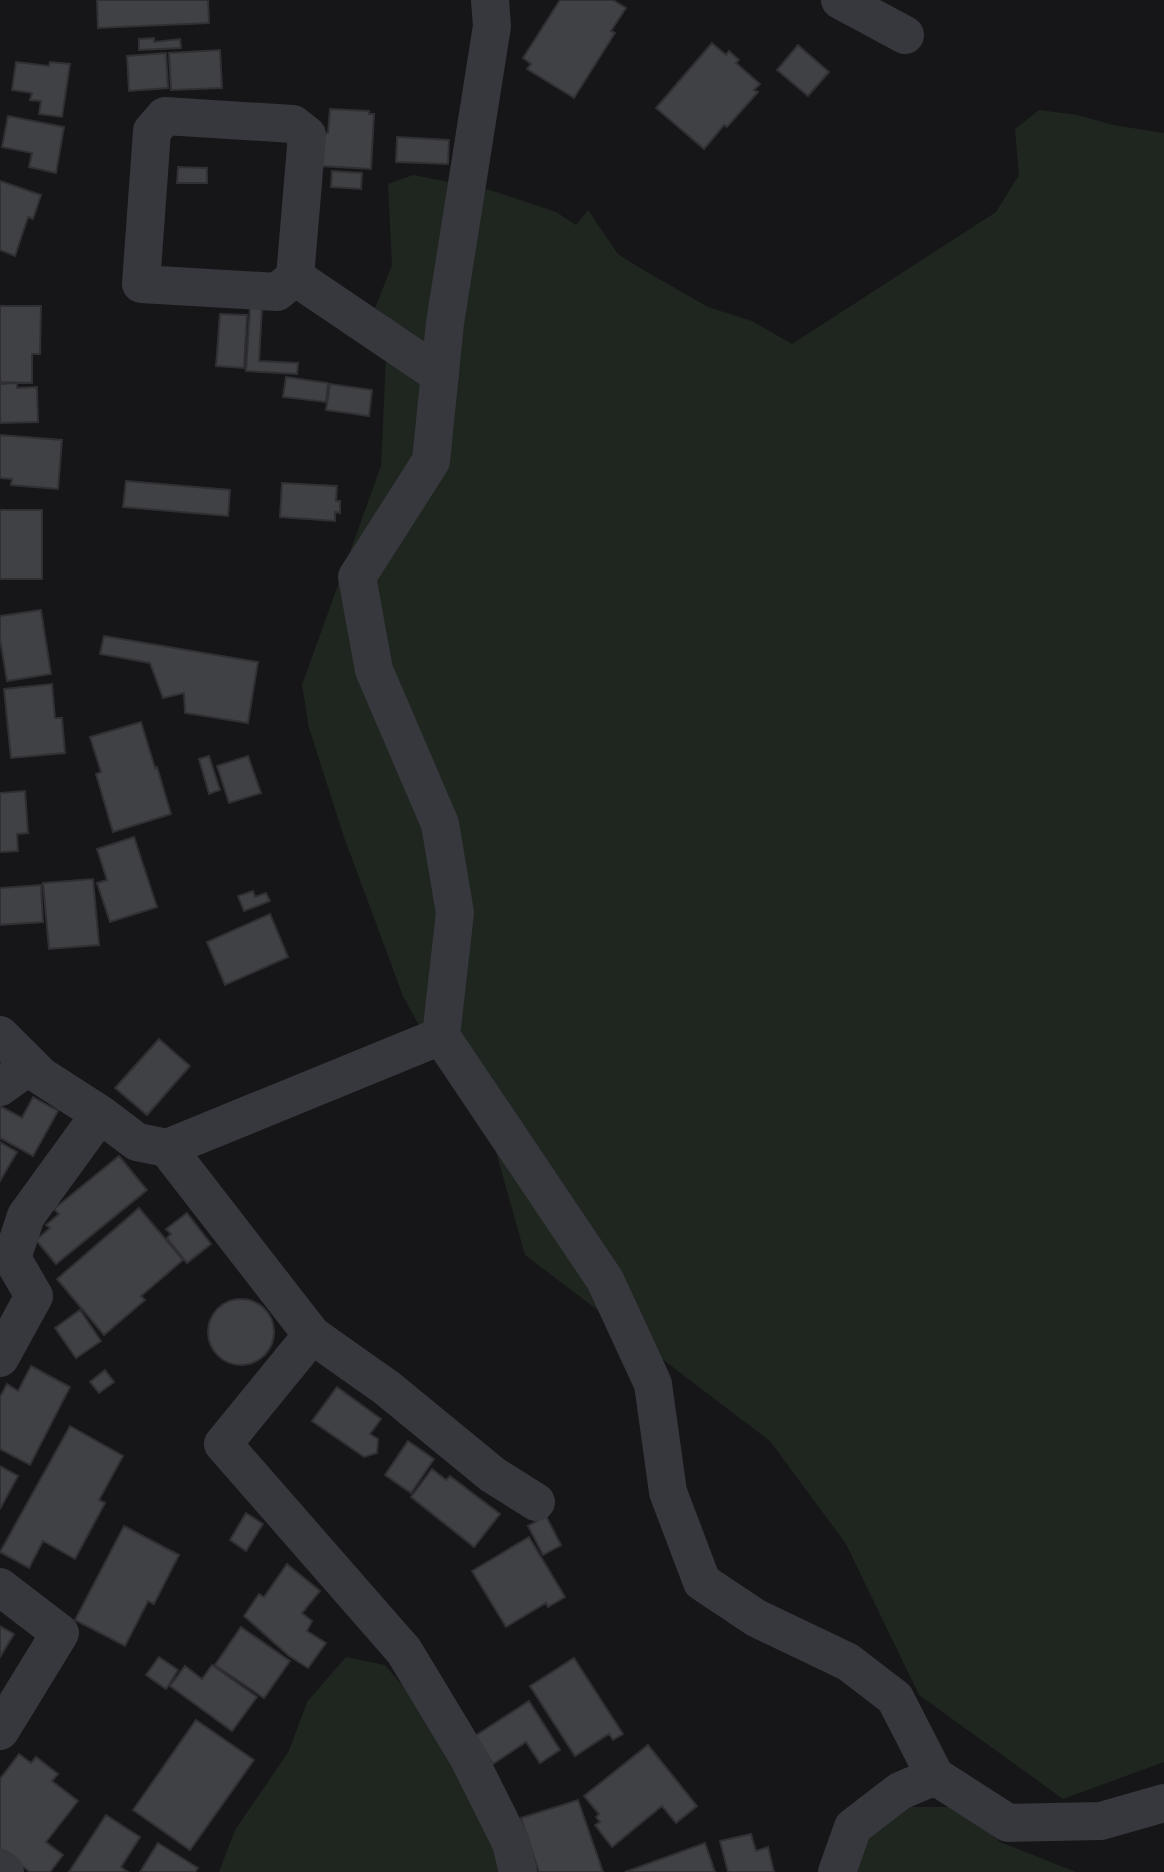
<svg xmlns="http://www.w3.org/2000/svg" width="1164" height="1872" font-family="'Golos Text',sans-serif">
<rect width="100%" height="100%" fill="#161618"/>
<path fill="#1e261f" d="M 1039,110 L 1078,115 L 1113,125 L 1164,133 L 1164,1762 L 1063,1799 L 919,1695 L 846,1544 L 770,1441 L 525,1255 L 491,1134 L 436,1057 L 403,996 L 344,837 L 309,728 L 302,685 L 381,466 L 386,357 L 374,311 L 392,265 L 388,184 L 413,175 L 490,190 L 556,212 L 576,225 L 588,210 L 618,254 L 640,268 L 708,307 L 752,321 L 792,344 L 996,212 L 1019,175 L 1015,129 Z
M 346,1657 L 385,1665 L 428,1716 L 491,1831 L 503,1872 L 219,1872 L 235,1830 L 289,1751 L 307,1702 Z
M 910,1807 L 960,1807 L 1000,1842 L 1076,1872 L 841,1872 L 850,1845 Z"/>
<path fill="#404145" stroke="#303034" stroke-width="2" d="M 97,0 L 208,0 L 209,23 L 98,28 Z
M 560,0 L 613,0 L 626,8 L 611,31 L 615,33 L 574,98 L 527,69 L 531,64 L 523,58 Z
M 154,38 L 154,42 L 180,39 L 181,48 L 139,50 L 139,39 Z
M 712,43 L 726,55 L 729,51 L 739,60 L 736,63 L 760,84 L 754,90 L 758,92 L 727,127 L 724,125 L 704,149 L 656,108 Z
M 798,45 L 829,72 L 808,96 L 777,70 Z
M 220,50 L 222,88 L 171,90 L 169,53 Z
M 166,53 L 168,88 L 129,91 L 127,56 Z
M 16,62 L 49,66 L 50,62 L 70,64 L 62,117 L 39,114 L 41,101 L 30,100 L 32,93 L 12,90 Z
M 330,109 L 369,111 L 369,114 L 374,114 L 371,169 L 321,166 L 323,133 L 328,133 Z
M 8,116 L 64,127 L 56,173 L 29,167 L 32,153 L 2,147 Z
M 397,137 L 449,140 L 448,164 L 396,162 Z
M 178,167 L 207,168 L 207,183 L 177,183 Z
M 332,171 L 362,173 L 361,189 L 331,187 Z
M 0,181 L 41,195 L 33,219 L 28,217 L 15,256 L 0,250 Z
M 0,306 L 41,306 L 40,354 L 32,354 L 32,383 L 0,382 Z
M 250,308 L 262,308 L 259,361 L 298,363 L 297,374 L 246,371 Z
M 220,314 L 247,315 L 244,368 L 216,366 Z
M 286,377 L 328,383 L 326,402 L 283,397 Z
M 17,383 L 17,388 L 37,387 L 38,422 L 0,423 L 0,384 Z
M 330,384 L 372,390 L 369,416 L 326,410 Z
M 0,435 L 62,440 L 58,489 L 11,485 L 12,479 L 0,478 Z
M 126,481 L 230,490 L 228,516 L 123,507 Z
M 282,483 L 337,486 L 336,501 L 340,501 L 340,513 L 335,512 L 335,521 L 280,517 Z
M 0,510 L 42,510 L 42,579 L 0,579 Z
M 41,610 L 51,674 L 7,681 L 0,639 L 0,616 Z
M 104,636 L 258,662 L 248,723 L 185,713 L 184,693 L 163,698 L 150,663 L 100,654 Z
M 52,684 L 55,718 L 62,718 L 65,753 L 11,758 L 4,689 Z
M 141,722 L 155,768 L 157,767 L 171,814 L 113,832 L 96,774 L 101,772 L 90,737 Z
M 209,756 L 220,790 L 209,794 L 199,759 Z
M 248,756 L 261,793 L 229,803 L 217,766 Z
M 25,791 L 28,833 L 17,834 L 18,851 L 0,852 L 0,793 Z
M 134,837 L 157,907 L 110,922 L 97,883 L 107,880 L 97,849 Z
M 93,879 L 99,945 L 49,949 L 43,883 Z
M 41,885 L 43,922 L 0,925 L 0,888 Z
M 253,891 L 255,897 L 266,893 L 270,901 L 244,911 L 238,896 Z
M 270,914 L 288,957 L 225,985 L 207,942 Z
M 159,1039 L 190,1066 L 147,1115 L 115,1088 Z
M 33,1097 L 58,1111 L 33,1156 L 0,1138 L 0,1106 L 22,1118 Z
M 0,1142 L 17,1152 L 0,1181 Z
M 119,1156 L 147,1190 L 56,1264 L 36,1240 L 50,1228 L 46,1225 L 59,1214 L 54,1209 Z
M 139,1208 L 183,1260 L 141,1296 L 145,1300 L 104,1335 L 57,1279 Z
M 187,1213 L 211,1244 L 187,1263 L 167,1238 L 171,1234 L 166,1229 Z
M208 1332a33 33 0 1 1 66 0a33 33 0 1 1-66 0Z
M 80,1310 L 101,1341 L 76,1358 L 55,1328 Z
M 31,1366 L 70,1387 L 30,1465 L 0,1449 L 0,1397 L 7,1384 L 18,1391 Z
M 105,1370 L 114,1382 L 99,1393 L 90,1382 Z
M 337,1387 L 381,1419 L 370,1434 L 378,1439 L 377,1453 L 364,1457 L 312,1421 Z
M 70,1426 L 123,1456 L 99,1500 L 105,1503 L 75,1559 L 43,1541 L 29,1568 L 0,1552 Z
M 408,1441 L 434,1459 L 411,1493 L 385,1475 Z
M 0,1466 L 18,1476 L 0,1509 Z
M 432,1469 L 446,1480 L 450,1476 L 500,1514 L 474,1547 L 411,1497 Z
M 246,1513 L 263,1524 L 246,1551 L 230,1540 Z
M 546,1516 L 561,1545 L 543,1555 L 528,1526 Z
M 124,1526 L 179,1555 L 154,1604 L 148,1601 L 125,1646 L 75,1620 Z
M 529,1537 L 565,1597 L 548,1607 L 546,1603 L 506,1627 L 472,1571 Z
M 287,1564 L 320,1591 L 302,1613 L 312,1621 L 307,1631 L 326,1643 L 308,1668 L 289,1656 L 244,1616 L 259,1594 L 264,1597 Z
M 0,1626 L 14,1634 L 0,1657 Z
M 241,1627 L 290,1661 L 264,1698 L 215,1665 Z
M 159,1657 L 178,1670 L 166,1689 L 146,1675 Z
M 574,1658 L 623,1734 L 613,1740 L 609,1734 L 575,1756 L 530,1686 Z
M 212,1665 L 257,1697 L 232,1731 L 170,1686 L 185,1666 L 202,1679 Z
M 529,1701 L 560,1750 L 540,1763 L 526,1742 L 493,1764 L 475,1736 Z
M 196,1720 L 254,1760 L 190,1850 L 133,1810 Z
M 648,1745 L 697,1806 L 676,1823 L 662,1806 L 612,1847 L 595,1825 L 600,1822 L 596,1817 L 599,1814 L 584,1796 Z
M 19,1754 L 31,1763 L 36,1757 L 58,1774 L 52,1781 L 78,1801 L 46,1842 L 63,1855 L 50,1872 L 30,1872 L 0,1849 L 0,1779 Z
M 578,1800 L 603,1872 L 539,1872 L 521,1818 Z
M 106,1815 L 140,1837 L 121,1867 L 128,1872 L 69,1872 Z
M 751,1834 L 756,1851 L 768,1847 L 774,1872 L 728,1872 L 720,1841 Z
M 158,1843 L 198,1868 L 195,1872 L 140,1872 Z
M 705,1843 L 715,1872 L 625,1872 Z"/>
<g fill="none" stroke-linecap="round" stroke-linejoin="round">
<path stroke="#37383d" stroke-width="38" d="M 490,0 L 492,26 L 445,323 L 431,461 L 357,577 L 374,670 L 440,824 L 455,913 L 441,1036 L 605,1280 L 653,1384 L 668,1492 L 702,1582 L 756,1618 L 848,1662 L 895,1698 L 935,1776 L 1008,1823 L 1101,1821 L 1164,1803
M 840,0 L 905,35
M 165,116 L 293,124 L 307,135 L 295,277 L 277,292 L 141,284 L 152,131 Z
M 295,277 L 440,375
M 0,1035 L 41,1076 L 100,1114 L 137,1142 L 167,1148 L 441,1036
M 0,1087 L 29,1066
M 167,1148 L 312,1335 L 387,1388 L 493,1475 L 536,1502
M 312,1335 L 223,1444 L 404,1651 L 468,1757 L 511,1843 L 518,1872
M 0,1358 L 34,1296 L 12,1258 L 26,1216 L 100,1114
M 0,1587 L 60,1633 L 0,1731
M 0,1868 L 5,1872
M 837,1872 L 853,1827 L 900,1791 L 935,1776"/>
</g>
</svg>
